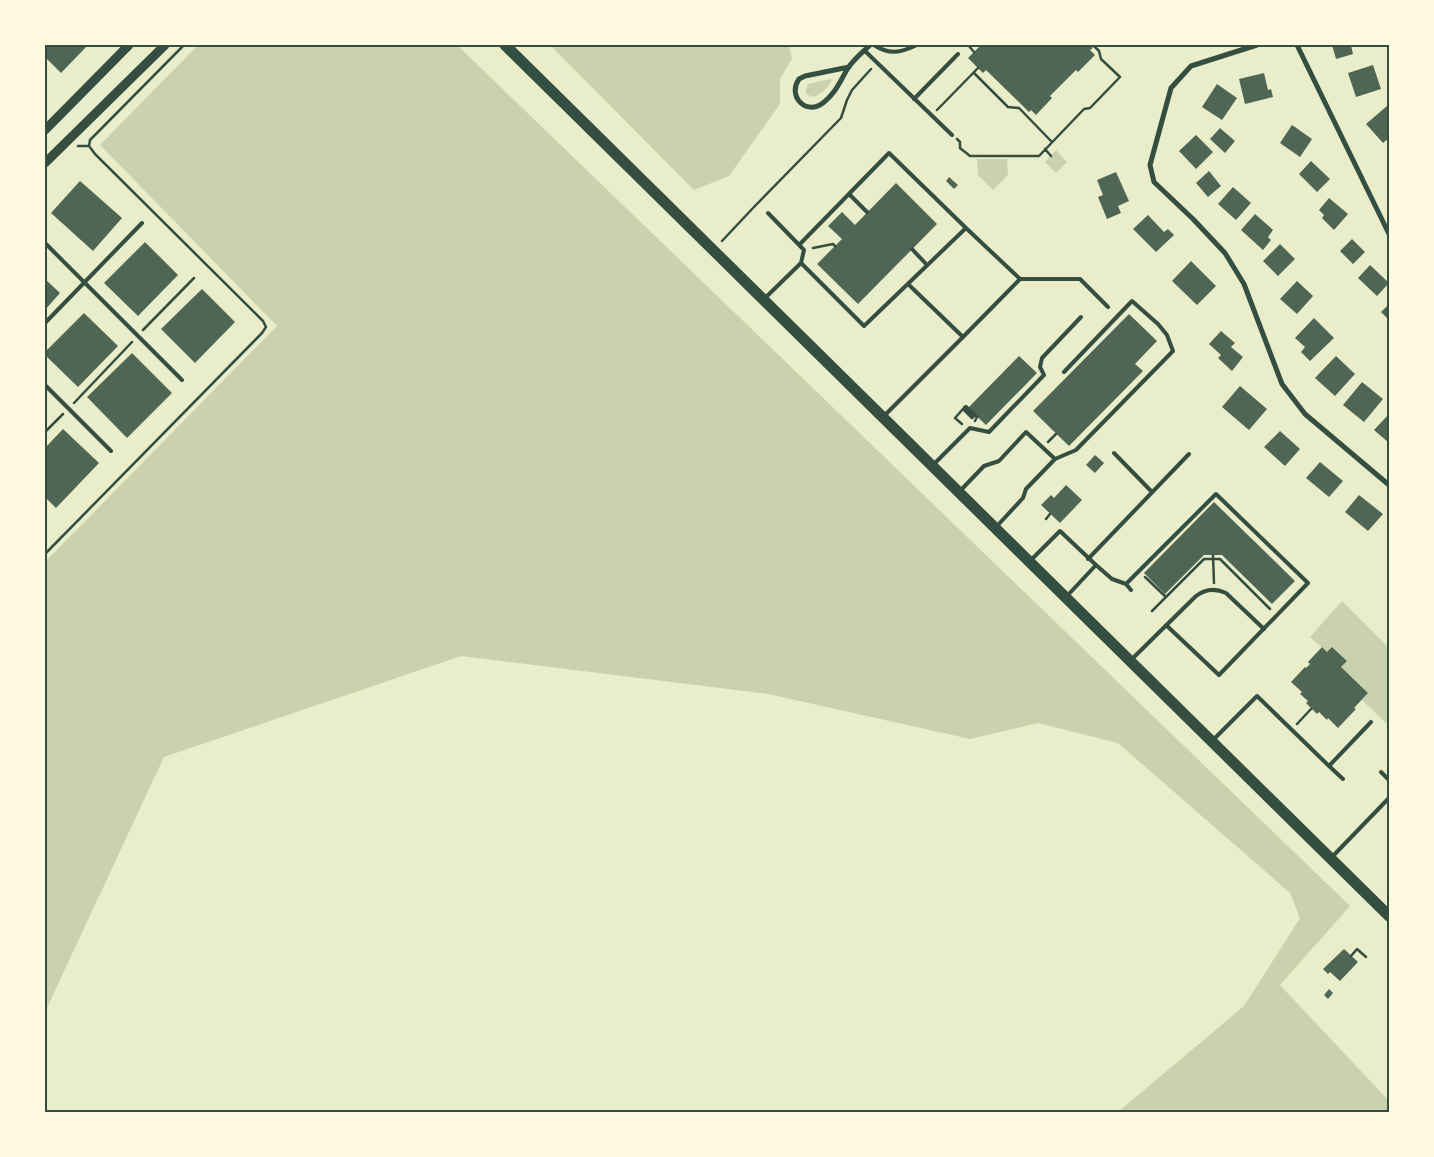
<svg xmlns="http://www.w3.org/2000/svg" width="1434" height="1157" font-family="'Archivo Narrow',sans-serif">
<rect width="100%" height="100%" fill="#e9edc9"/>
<path fill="#cad2ad" d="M 198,45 L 457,45 L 1350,906 L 1280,985 L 1389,1101 L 1389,1112 L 1118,1112 L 1244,1006 L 1300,918 L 1290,893 L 1118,743 L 1038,723 L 970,739 L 768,694 L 461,656 L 164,757 L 45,1012 L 45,562 L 277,326 L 100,145 Z
M 550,45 L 789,45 L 792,59 L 780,79 L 780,104 L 729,176 L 694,190 Z
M 830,79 L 832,80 C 829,87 820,95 813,97 L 806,94 L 806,90 L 808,84 Z
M 1056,150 L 1067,162 L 1056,173 L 1045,162 Z
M 977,159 L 1007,159 L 1008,175 L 993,190 L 978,175 Z
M 1342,601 L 1389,648 L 1389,723 L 1387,724 L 1362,700 L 1368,693 L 1341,667 L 1347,661 L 1333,647 L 1327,652 L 1310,637 Z"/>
<path fill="#4f6655" d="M 45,45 L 88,45 L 61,73 L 45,57 Z
M 977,45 L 1090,45 L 1093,48 L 1090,50 L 1095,55 L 1078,72 L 1076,70 L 1050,96 L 1052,98 L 1036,115 L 1031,110 L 1029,112 L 986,70 L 983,73 L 968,58 L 979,47 Z
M 1332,45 L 1351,45 L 1353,54 L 1336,59 Z
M 1373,65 L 1381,89 L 1356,97 L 1348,73 Z
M 1264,73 L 1268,90 L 1271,89 L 1273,97 L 1245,104 L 1239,79 Z
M 1217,84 L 1237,98 L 1222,120 L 1202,107 Z
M 1387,106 L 1389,109 L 1389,138 L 1383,143 L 1366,124 Z
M 1292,125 L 1312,139 L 1300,157 L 1280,143 Z
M 1220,128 L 1235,141 L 1225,153 L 1210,139 Z
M 1196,135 L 1213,152 L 1196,169 L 1179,151 Z
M 1311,161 L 1330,179 L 1317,192 L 1299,174 Z
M 1209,171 L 1221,186 L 1208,197 L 1196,183 Z
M 1116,172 L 1129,201 L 1118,206 L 1121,213 L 1107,219 L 1098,197 L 1103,195 L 1097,180 Z
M 949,177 L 958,185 L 954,189 L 946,181 Z
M 80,181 L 122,218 L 93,251 L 51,213 Z
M 896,183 L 937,224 L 858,304 L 817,264 L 842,239 L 828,226 L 842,212 L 855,225 Z
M 1233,187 L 1251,203 L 1236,220 L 1218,204 Z
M 1329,198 L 1348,214 L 1334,230 L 1322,218 L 1324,215 L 1319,210 Z
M 1255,214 L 1273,230 L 1268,237 L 1271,240 L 1263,250 L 1241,230 Z
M 1148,215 L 1164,232 L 1168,229 L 1174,235 L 1156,252 L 1133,229 Z
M 1352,239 L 1365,252 L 1353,264 L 1340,251 Z
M 145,242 L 178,275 L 138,316 L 104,283 Z
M 1280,244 L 1295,259 L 1278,276 L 1263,261 Z
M 1191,261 L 1216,286 L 1197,305 L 1172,281 Z
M 1370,265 L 1389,283 L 1377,296 L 1358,278 Z
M 45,279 L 60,293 L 45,310 Z
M 1297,281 L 1313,296 L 1297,314 L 1280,299 Z
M 202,289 L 235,322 L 195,363 L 161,329 Z
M 1387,306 L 1389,308 L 1389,320 L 1381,312 Z
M 84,313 L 118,346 L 78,387 L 45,355 L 45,352 Z
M 1129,314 L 1157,341 L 1135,364 L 1143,371 L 1069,446 L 1033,411 Z
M 1314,318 L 1334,338 L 1310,361 L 1301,352 L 1305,347 L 1295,338 Z
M 1221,331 L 1235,343 L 1231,347 L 1243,357 L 1232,371 L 1218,358 L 1221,355 L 1209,344 Z
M 132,353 L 172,393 L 127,438 L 87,397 Z
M 1019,356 L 1037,373 L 986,425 L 968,408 Z
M 1336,356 L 1355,374 L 1335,396 L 1315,378 Z
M 1362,382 L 1383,399 L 1364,422 L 1343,405 Z
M 1240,386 L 1267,409 L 1249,430 L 1222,407 Z
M 1389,414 L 1389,443 L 1374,430 Z
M 63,429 L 99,463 L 56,508 L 45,497 L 45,448 Z
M 1280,431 L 1300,449 L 1285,466 L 1264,447 Z
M 1095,455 L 1104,463 L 1095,473 L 1086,465 Z
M 1320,462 L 1343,481 L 1329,497 L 1306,478 Z
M 1066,485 L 1082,500 L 1060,523 L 1041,505 L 1051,495 L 1054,498 Z
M 1359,495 L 1383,514 L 1368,531 L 1345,512 Z
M 1214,502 L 1295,581 L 1272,604 L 1222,555 L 1204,555 L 1165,594 L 1144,573 Z
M 1322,647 L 1327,652 L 1332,647 L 1347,661 L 1341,667 L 1368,693 L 1354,708 L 1356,709 L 1338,728 L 1328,718 L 1327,720 L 1319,712 L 1317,714 L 1306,703 L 1308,701 L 1300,694 L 1302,692 L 1291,682 L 1305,667 L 1306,668 L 1310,664 L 1308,662 Z
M 1344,949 L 1358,962 L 1340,981 L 1330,972 L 1328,974 L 1323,969 Z
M 1329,989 L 1333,993 L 1328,999 L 1324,995 Z"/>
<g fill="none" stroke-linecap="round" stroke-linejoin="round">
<path stroke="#344e41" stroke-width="2.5" d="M 968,45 L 974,52
M 974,73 L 1008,107 L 1019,108 L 1052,142
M 937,110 L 978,68
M 957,139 L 960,142 L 960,148 L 970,156 L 1039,156 L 1084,109 L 1090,108 L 1120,77 L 1101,59 L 1099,51 L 1093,45
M 78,146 L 89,146
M 89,146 L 90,140 L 96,134 L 184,45
M 1045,149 L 1051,156
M 722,241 L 753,208 L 841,118 L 847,100 L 852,90 L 871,69
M 813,248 L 833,244 L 835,246
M 143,330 L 194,278
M 74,403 L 132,342
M 962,424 L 955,418 L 963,409 L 972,418 L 974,416 L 964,407 L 966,406 L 977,417 L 975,421
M 45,432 L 63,414
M 1048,442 L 1056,434
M 1046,519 L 1050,514
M 45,554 L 262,333 L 266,327 L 263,321 L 95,154 L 89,146
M 1213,555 L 1214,583
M 1145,577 L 1166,597 L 1204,559 L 1220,559 L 1270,609
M 1152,611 L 1166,597
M 1297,724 L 1311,709
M 1351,956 L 1357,949 L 1366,957"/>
<path stroke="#344e41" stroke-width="4" d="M 874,45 C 889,55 900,53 917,45
M 865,51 L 952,135
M 914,99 L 958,54
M 849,194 L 867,212
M 768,213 L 804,250 L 801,263
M 45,243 L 182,380
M 912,249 L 927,265
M 1020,279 L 1080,279 L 1108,307
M 908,284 L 963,337 L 1020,279 L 966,228
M 764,299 L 801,263 L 864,326 L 966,228 L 889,153 L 799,245
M 45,323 L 142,223
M 45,385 L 111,451
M 883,417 L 963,337
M 1114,453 L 1152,492
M 1055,459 L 1076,450 L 1173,351 L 1167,335 L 1158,324 L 1132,301 L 1064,372
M 933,465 L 970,428 L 989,432 L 1044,375 L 1040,367 L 1042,358 L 1081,317
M 960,491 L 984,466 L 999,461 L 1026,432 L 1055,459 L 1026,489 L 1023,498 L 997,526
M 1088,559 L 1189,454
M 1030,561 L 1060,531 L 1096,565 L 1067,596
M 1096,565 L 1112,579 L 1126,584
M 1131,590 L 1126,584 L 1216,494 L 1308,583 L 1219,675 L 1166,625
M 1132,659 L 1196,596 C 1205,589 1215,588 1226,593 L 1264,629
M 1213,740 L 1257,696 L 1329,766 L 1371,722
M 1329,766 L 1343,779
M 1381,772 L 1389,780
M 1331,858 L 1389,798"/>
<path stroke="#344e41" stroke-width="5" d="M 1257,45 L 1191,66 L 1171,88 L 1150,165 L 1154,182 L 1193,219 L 1225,253 L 1244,284 L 1282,384 L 1305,414 L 1389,485
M 1297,45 L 1389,234
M 849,67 L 805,76 L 799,79 C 787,96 806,116 823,103 C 836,93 840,81 848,68 C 854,59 863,52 870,45"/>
<path stroke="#344e41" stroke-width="9" d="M 45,130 L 129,45
M 45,163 L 165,45"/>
<path stroke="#344e41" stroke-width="11" d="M 505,45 L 1389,916"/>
</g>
<rect width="1434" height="1157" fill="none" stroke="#fefae0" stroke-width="92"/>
<rect x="46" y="46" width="1342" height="1065" fill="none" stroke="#344e41" stroke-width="2"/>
</svg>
